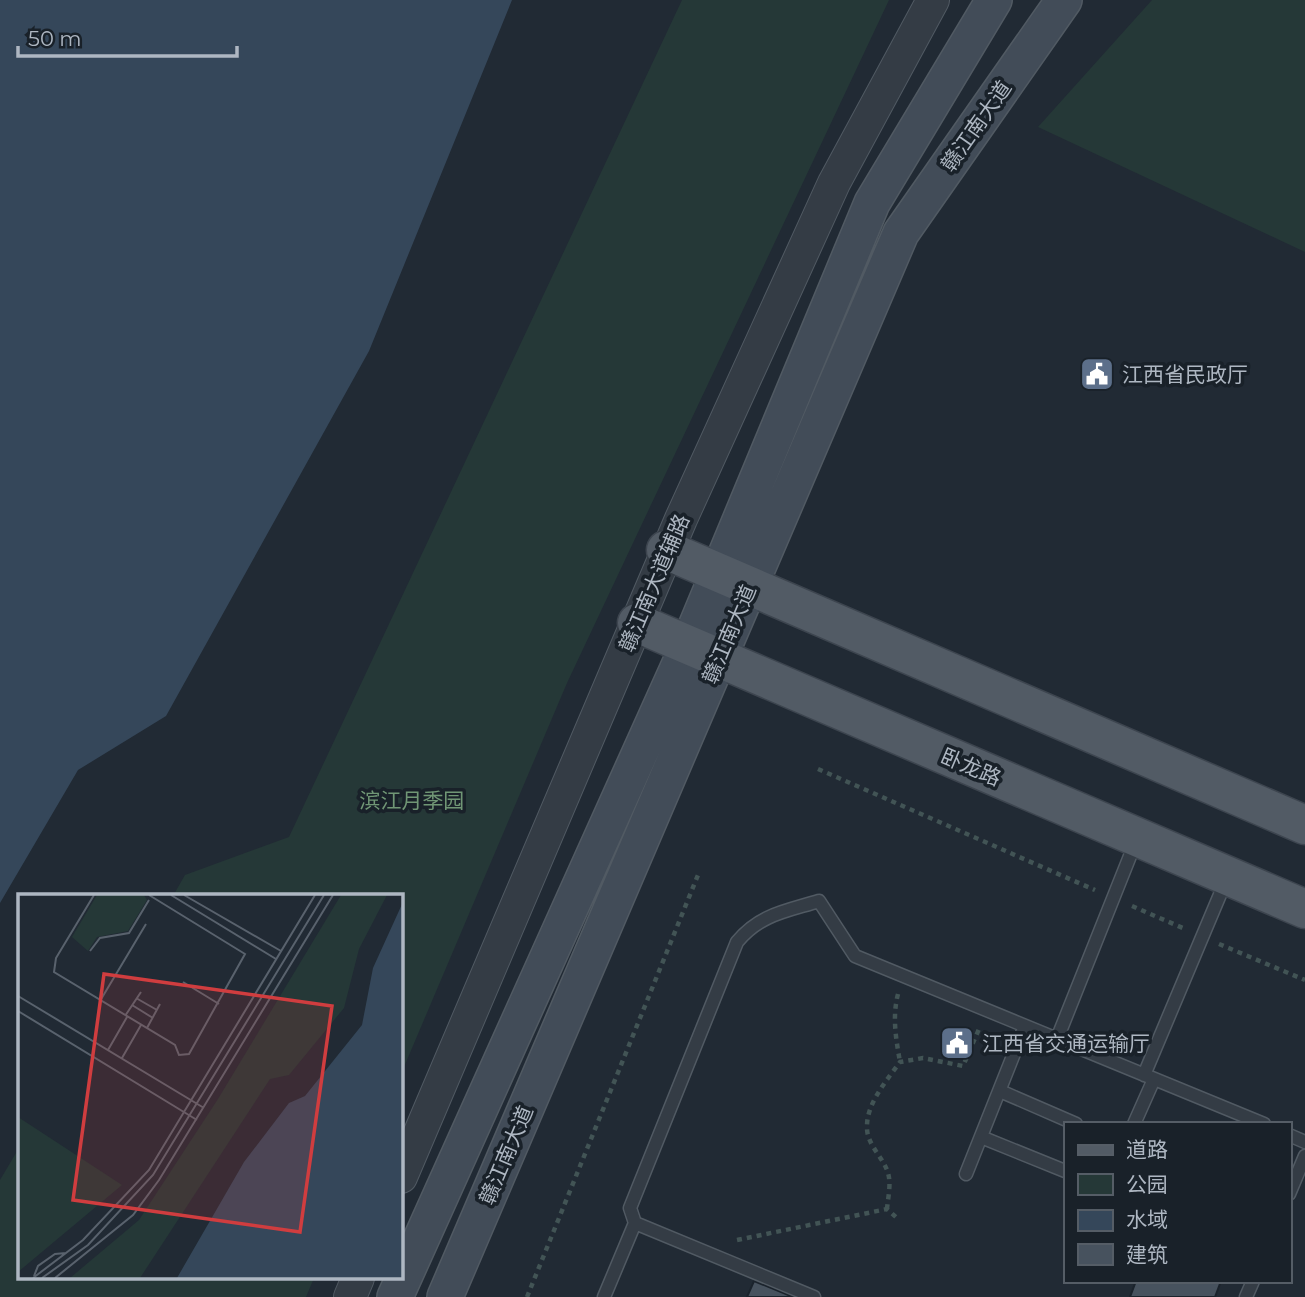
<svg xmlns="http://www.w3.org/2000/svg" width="1305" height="1297" font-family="Montserrat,'Noto Sans SC',sans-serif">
<rect width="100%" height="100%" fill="#212a34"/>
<path fill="#253837" d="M 682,0 L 889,0 L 567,683 L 401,1074 L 401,896 L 173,896 L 185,875 L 289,837 Z
M 1152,0 L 1305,0 L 1305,252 L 1038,127 Z
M 19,1148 L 19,1278 L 314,1278 L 306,1297 L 0,1297 L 0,1180 Z"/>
<path fill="#35475a" d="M 0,0 L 512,0 L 369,351 L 166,716 L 78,770 L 0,903 Z"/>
<path fill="#47525e" stroke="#1b232c" stroke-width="2" d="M 754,1281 L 793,1297 L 747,1297 Z
M 1136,1281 L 1221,1281 L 1215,1297 L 1130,1297 Z"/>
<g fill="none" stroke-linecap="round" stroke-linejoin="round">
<g stroke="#515a63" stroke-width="15">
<path id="service" d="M 1057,1039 L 1136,841
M 1144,1075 L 1227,878
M 1000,1091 L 1076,1124
M 1134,1124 L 1154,1079
M 1289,1135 L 1305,1142
M 981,1137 L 1065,1171
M 966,1174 L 1025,1026
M 1289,1194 L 1305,1156
M 635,1223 L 814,1297
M 604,1297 L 635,1223 L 630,1208 L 737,942 C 760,914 787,911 819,901 L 855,956 L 1264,1124
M 1246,1297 L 1253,1281"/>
</g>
<g stroke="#515a63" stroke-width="34">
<path id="tertiary" d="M 401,1177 L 681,519 L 834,183 L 933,0
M 350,1297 L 358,1278"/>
</g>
<g stroke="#515a63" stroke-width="38">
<path id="secondary" d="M 395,1297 L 688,646 L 872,203 L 994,0
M 445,1297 L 901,233 L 1064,0"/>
</g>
<g stroke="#3d454f" stroke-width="41">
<path id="primary" d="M 666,550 L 1305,825
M 637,623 L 1305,909"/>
</g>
<path stroke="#425455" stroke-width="4.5" stroke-dasharray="5 5" stroke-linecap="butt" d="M 818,769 L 1095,890
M 1132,906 L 1185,929
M 1219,944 L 1305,980
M 898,994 C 892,1017 896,1039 900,1062
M 887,1209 C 888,1197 892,1182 887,1170 C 881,1155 866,1143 867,1126 C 867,1103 887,1080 900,1062 L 923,1058 L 963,1066 L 979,1029
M 737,1240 L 887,1209 L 898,1219
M 527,1297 L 698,875"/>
<use href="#service" stroke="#343c45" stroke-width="12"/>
<use href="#tertiary" stroke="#343c45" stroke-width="32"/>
<use href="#secondary" stroke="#424c58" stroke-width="35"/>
<use href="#primary" stroke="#525b65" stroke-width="38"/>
</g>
<defs>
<g id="civic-square" transform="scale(1.75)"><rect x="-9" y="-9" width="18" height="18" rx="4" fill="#5c6f8a" stroke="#192129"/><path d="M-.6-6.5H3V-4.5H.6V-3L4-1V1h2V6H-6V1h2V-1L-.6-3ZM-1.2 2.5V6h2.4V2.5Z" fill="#fff"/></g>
</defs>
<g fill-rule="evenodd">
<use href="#civic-square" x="1097" y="374"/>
<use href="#civic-square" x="957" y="1043"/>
</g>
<g text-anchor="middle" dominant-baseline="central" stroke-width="7" stroke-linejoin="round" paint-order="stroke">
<g font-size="21" fill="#aeb7c2" stroke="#192129">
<text transform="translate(976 126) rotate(-55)">赣江南大道</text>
<text transform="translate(654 583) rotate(-67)">赣江南大道辅路</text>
<text transform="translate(729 634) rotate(-67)">赣江南大道</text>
<text transform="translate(971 767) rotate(23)">卧龙路</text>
<text transform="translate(506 1155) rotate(-67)">赣江南大道</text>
</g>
<g font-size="21" fill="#aeb7c2" stroke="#192129" text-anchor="start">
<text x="1122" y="374">江西省民政厅</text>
<text x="982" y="1043">江西省交通运输厅</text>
</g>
<g font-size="21" fill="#709675" stroke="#192129">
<text x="412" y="800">滨江月季园</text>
</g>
</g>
<g transform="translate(18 894)">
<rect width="385" height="385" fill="#212a34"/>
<path d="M 79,1 L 126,1 L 129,6 L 110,37 L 79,43 L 70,57 L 54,43 ZM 323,1 L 369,1 L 341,55 L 326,114 L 271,181 L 252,185 L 122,384 L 52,384 L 121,326 L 200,205 ZM 0,223 L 104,291 L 0,378 Z" fill="#253837"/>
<path d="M 385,8 L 385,384 L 159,384 L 226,268 L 271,209 L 287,202 L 344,131 L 355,74 Z" fill="#35475a"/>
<path fill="none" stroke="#59626d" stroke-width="2" d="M 76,1 L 38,64 L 36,78 L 157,151 L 161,161 L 171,160 L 227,60 L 131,1M 153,1 L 258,65M 166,1 L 263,57M 72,57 L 82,44 L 111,39 L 131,6M 165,88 L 201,110M 0,102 L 186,214M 118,104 L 139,116M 82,107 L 128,30M 114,111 L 135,124M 0,117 L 179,226M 107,122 L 123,98M 129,134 L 142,110M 90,156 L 109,123M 104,164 L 123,131M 16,382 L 20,372 L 37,360 L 48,359M 15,384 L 65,346 L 131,276 L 297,1M 24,384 L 70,351 L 135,281 L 306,1M 37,384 L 115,321 L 141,286 L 315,1"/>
<path fill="#d03d3f" fill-opacity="0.15" stroke="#d03d3f" stroke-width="3.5" d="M 86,80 L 314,112 L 282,338 L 55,306 Z"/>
<rect width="385" height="385" fill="none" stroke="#aeb7c2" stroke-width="3.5"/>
</g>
<rect x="1064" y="1122" width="228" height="161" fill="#192129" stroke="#555d66" stroke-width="2"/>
<rect x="1078" y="1145" width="35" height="10" fill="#525b65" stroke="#555d66" stroke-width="2"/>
<text x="1126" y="1157" font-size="21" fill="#aeb7c2">道路</text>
<rect x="1078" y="1174" width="35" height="21" fill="#253837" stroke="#555d66" stroke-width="2"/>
<text x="1126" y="1192" font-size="21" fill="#aeb7c2">公园</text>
<rect x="1078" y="1210" width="35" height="21" fill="#35475a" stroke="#555d66" stroke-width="2"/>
<text x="1126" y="1227" font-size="21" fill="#aeb7c2">水域</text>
<rect x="1078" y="1244" width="35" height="21" fill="#47525e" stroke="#555d66" stroke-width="2"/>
<text x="1126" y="1262" font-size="21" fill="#aeb7c2">建筑</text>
<path d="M18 46v10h219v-10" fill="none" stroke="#aeb7c2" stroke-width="3.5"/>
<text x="28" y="46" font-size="21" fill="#aeb7c2" stroke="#192129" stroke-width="5" paint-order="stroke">50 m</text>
</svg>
